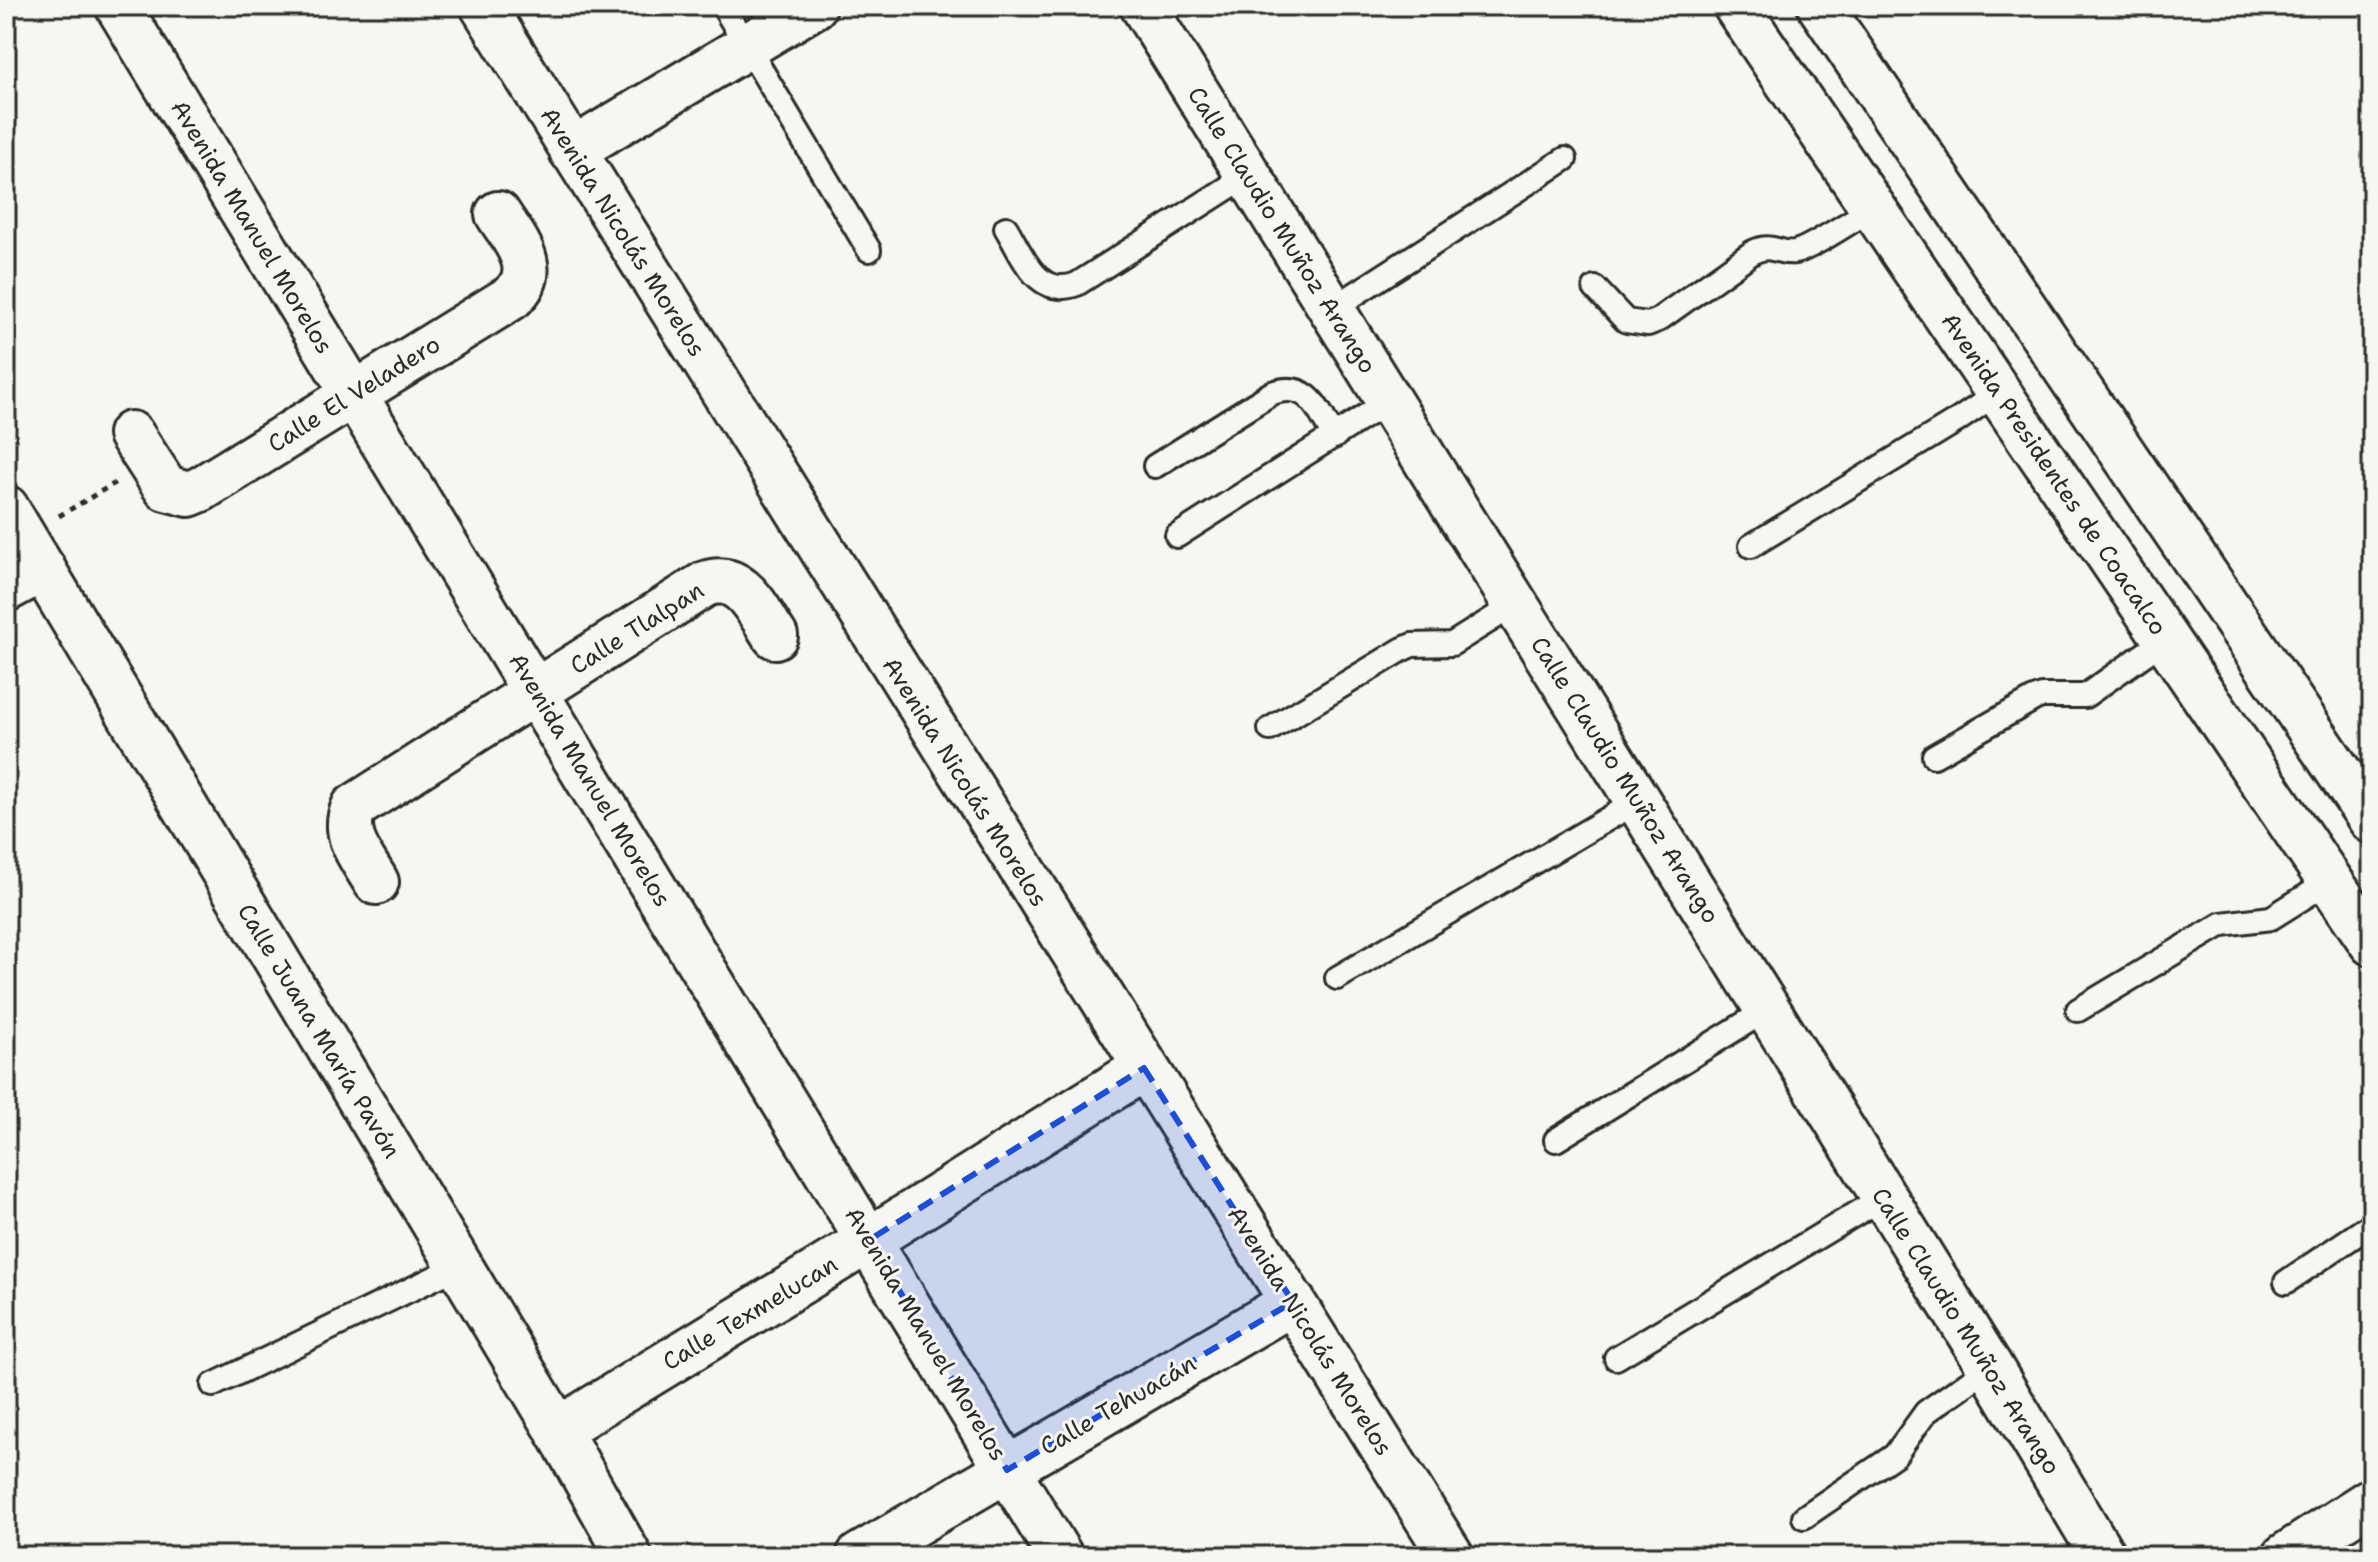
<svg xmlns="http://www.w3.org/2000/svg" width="2378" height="1562" font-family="'Shantell Sans',sans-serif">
<rect width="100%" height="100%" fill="#f6f6f2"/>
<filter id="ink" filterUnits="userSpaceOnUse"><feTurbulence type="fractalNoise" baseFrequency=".0125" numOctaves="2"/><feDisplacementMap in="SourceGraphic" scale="16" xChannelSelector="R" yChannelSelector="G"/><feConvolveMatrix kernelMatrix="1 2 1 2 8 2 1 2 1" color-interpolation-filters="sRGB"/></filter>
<g filter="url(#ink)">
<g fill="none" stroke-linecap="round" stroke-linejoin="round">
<g stroke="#2b2b2b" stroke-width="28">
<path id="service" d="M 723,6 L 869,250
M 1006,228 C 1023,256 1037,299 1077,284 L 1248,175
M 1595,288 L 1626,321 L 1648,324 L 1658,320 L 1753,252 C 1773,242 1778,255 1795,252 C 1808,250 1858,217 1873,208
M 1332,309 L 1565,159
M 1155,466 L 1272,393 C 1309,380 1318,410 1334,437
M 1177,536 L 1389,401
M 1751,546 L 1958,420 L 1999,392
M 1270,729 L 1403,649 L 1412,645 L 1452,644 L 1516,604
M 1934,756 L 2034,699 L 2042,696 L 2085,696 L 2166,639
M 1337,978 L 1638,801
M 2078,1010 L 2222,924 L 2271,918 L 2330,881
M 1556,1140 L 1768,1009
M 2286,1282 L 2372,1224
M 1616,1358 L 1884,1197
M 213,1385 L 459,1266
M 1804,1517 L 1895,1455 L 1926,1412 L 1990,1367"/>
</g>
<g stroke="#2b2b2b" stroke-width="50">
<path id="minor" d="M 118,6 L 1060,1556
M 483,6 L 1451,1556
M 1143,6 L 1990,1367 L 2103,1556
M 572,151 L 814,6
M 131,434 L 166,488 L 189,494 L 201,489 L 512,297 C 542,269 515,241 498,214
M 376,882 C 362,858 341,835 354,807 L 705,584 C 742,571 757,610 775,636
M 558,1430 L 869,1240 L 1144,1068
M 859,1556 L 1293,1302
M 2285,1556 L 2372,1500"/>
</g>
<g stroke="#2b2b2b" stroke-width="50">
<path id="tertiary" d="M 1736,6 L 2372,943
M 1820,6 L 2372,821
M 6,508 L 558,1430 L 629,1556
M 6,589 L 43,569"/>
</g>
<path stroke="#2b2b2b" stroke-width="5" stroke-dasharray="6 6" stroke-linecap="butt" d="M 59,516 L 115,483"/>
<use href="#service" stroke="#f6f6f2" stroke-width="22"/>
<use href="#minor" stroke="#f6f6f2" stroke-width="44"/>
<use href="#tertiary" stroke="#f6f6f2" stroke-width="44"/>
</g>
</g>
<path fill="#1d4ed8" fill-opacity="0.2" stroke="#1d4ed8" stroke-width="6" stroke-dasharray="16 10" stroke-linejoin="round" d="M 1144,1068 L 1293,1302 L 1007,1470 L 869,1240 Z"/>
<g text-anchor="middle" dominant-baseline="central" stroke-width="6" stroke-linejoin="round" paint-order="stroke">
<g font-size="24" fill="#2b2b2b" stroke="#f6f6f2">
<text transform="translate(252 227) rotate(59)">Avenida Manuel Morelos</text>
<text transform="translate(1282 230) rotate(58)">Calle Claudio Muñoz Arango</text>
<text transform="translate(623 232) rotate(58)">Avenida Nicolás Morelos</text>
<text transform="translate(354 394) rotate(-32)">Calle El Veladero</text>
<text transform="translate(2054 474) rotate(56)">Avenida Presidentes de Coacalco</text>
<text transform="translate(637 628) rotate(-32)">Calle Tlalpan</text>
<text transform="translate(590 780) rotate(59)">Avenida Manuel Morelos</text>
<text transform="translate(1625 780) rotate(58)">Calle Claudio Muñoz Arango</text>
<text transform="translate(965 782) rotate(58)">Avenida Nicolás Morelos</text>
<text transform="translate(319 1031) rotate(59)">Calle Juana María Pavón</text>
<text transform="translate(750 1313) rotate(-31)">Calle Texmelucan</text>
<text transform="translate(1310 1331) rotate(58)">Avenida Nicolás Morelos</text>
<text transform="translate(1966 1331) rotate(58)">Calle Claudio Muñoz Arango</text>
<text transform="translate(926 1334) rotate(59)">Avenida Manuel Morelos</text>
<text transform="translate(1118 1405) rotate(-30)">Calle Tehuacán</text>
</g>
</g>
<rect width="2378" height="1562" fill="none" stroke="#f6f6f2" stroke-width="32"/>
<rect x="16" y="16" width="2346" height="1530" fill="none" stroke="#2b2b2b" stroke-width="3" filter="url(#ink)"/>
</svg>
